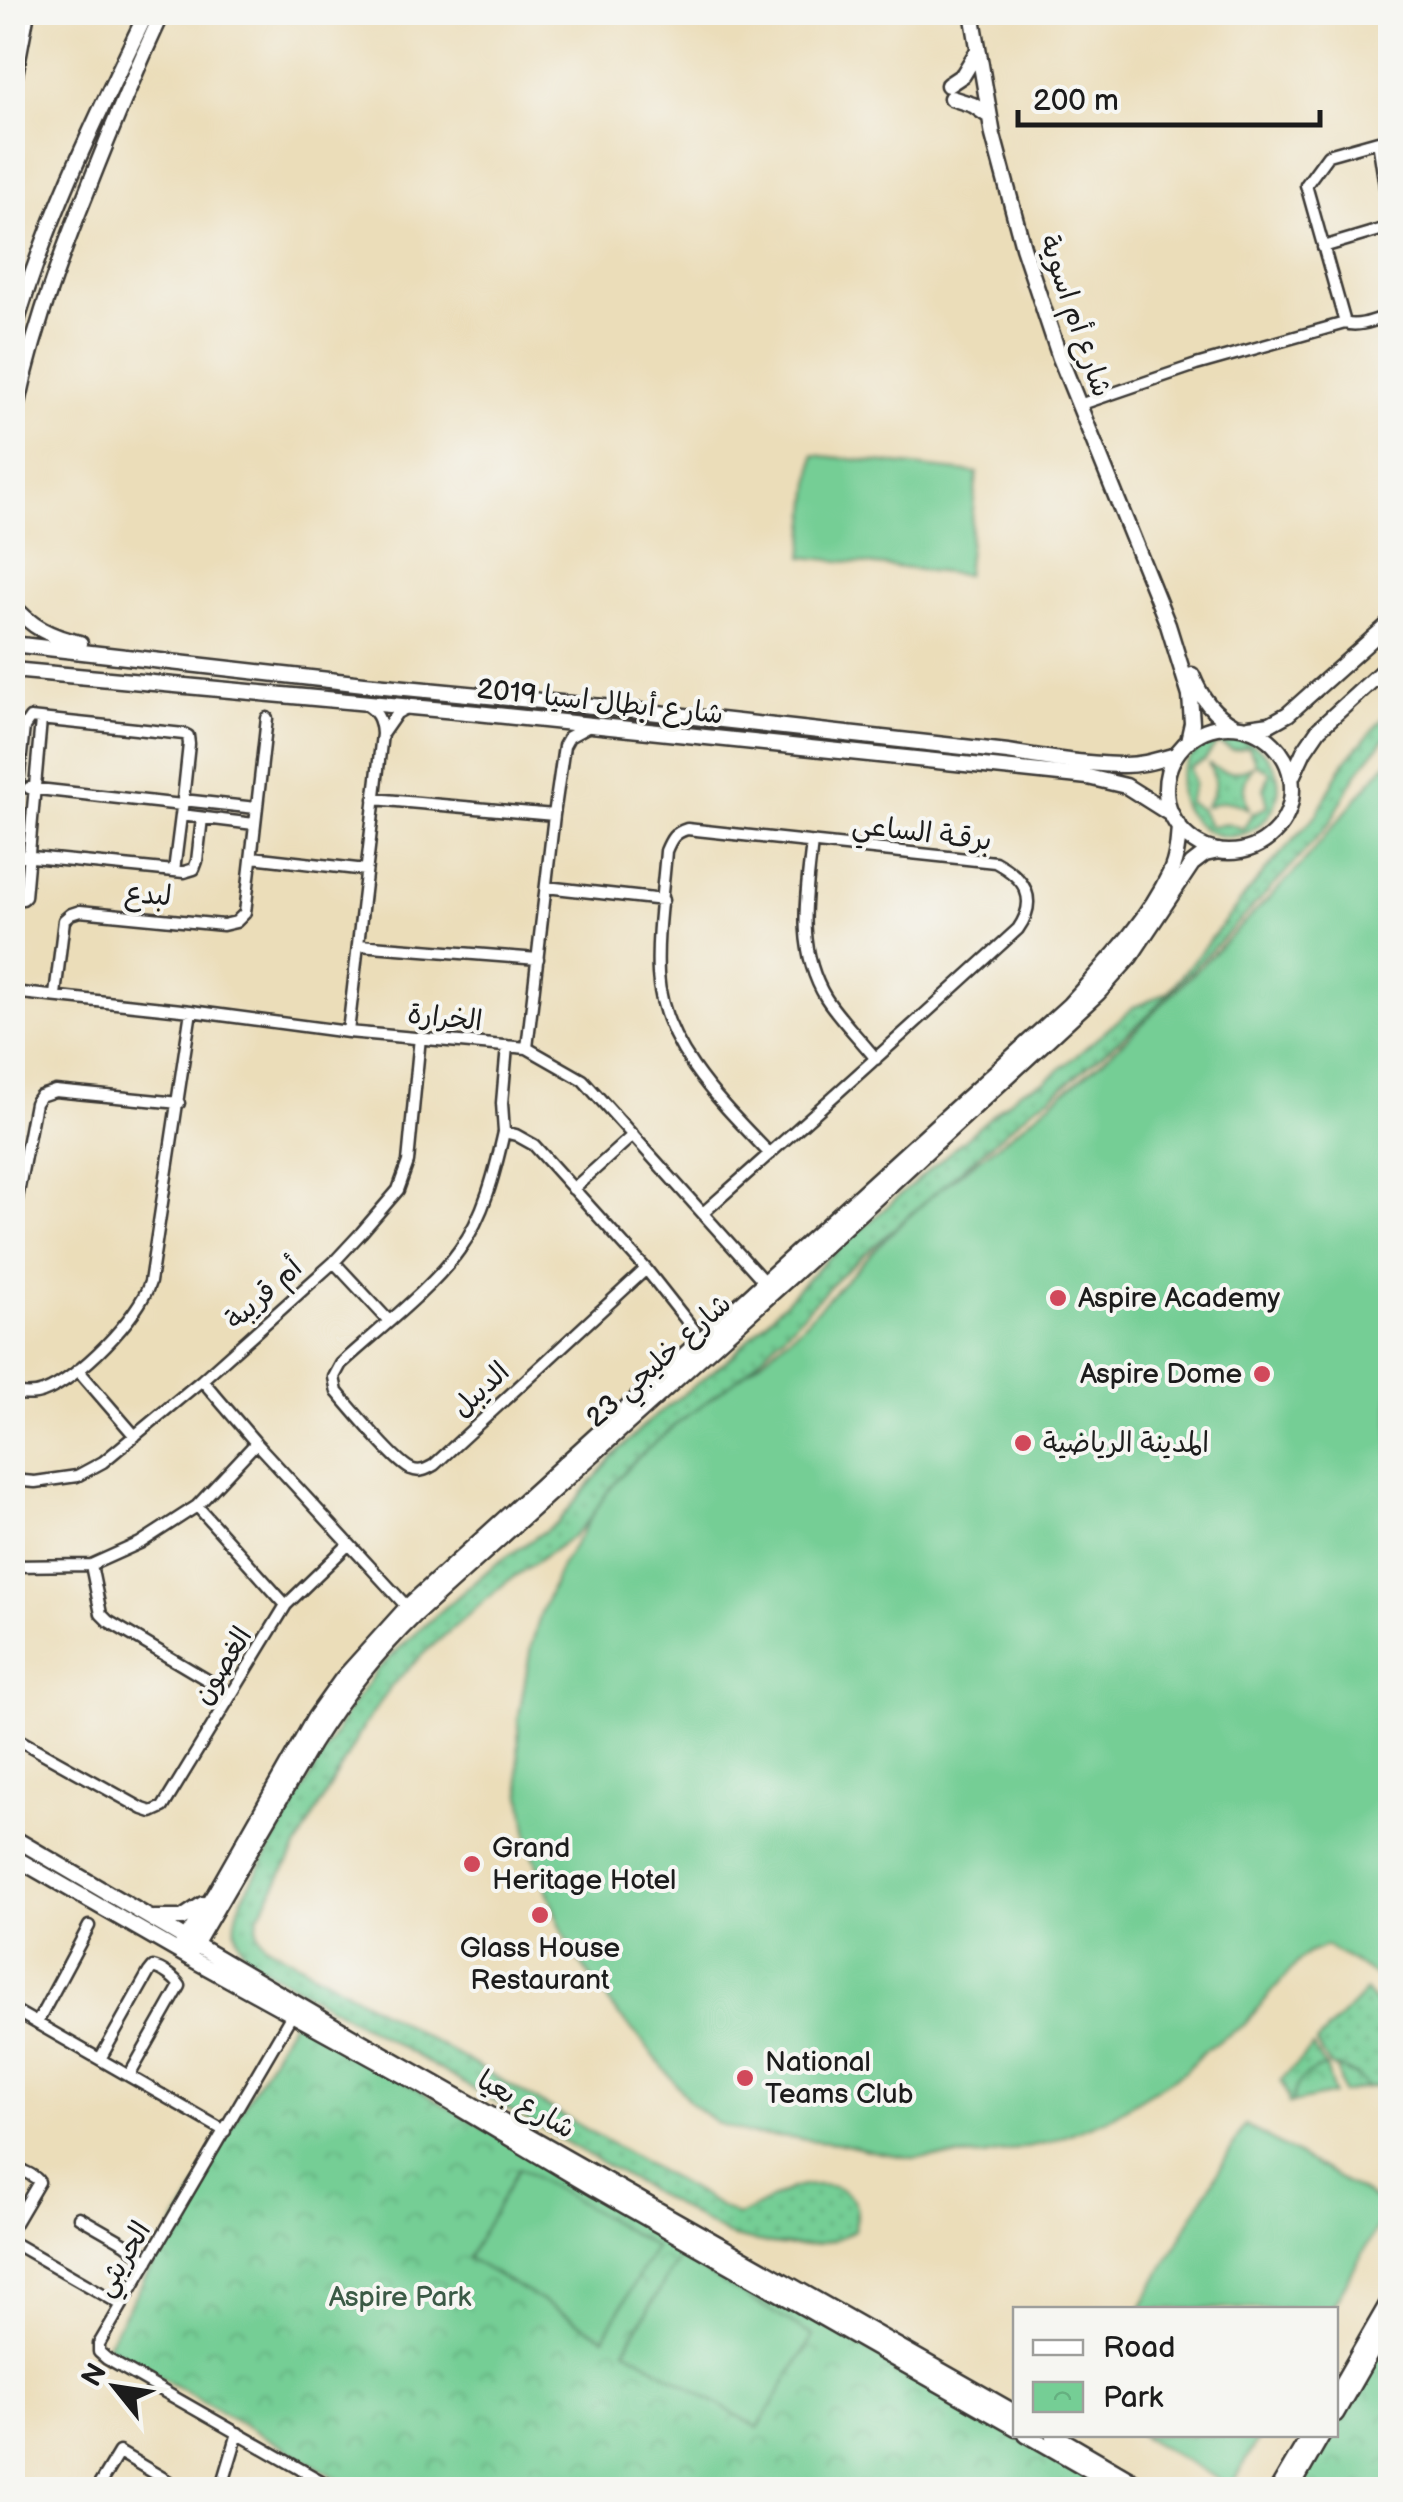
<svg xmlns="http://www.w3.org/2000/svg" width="1403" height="2502" font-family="'Balsamiq Sans','Playpen Sans Arabic',sans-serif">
<defs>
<pattern id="grass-dots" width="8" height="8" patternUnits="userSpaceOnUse" patternTransform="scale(2.5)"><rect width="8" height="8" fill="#75ce95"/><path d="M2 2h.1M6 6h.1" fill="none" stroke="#65b080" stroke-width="1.8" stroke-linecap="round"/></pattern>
<pattern id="park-crowns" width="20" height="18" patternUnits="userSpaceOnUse" patternTransform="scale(2.5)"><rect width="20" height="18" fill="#75ce95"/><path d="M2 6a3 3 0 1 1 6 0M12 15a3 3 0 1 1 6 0" fill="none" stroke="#65b080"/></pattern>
</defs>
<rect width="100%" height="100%" fill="#f6f6f2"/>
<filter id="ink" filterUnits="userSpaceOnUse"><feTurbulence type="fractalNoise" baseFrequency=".01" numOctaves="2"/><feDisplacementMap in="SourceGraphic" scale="20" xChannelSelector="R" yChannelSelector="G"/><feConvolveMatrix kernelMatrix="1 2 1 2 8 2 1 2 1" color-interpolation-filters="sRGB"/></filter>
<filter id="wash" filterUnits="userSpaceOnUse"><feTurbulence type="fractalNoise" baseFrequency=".0048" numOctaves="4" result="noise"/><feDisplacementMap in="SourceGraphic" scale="40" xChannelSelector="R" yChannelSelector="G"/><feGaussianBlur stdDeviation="2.25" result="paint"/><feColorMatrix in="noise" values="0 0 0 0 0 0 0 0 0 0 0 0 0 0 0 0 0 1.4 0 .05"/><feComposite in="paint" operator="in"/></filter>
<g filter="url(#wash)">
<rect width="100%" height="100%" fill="#ebddb9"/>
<path fill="url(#grass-dots)" stroke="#487558" stroke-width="2.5" fill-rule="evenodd" d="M 1390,710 L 1390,732 L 1357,773 L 1330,823 L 1278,881 L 1144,1019 L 1053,1095 L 1035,1106 L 843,1273 L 746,1372 L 705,1405 L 571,1538 L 505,1583 L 424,1653 L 393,1684 L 365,1724 L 258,1917 C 256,1928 257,1935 265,1944 L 737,2216 C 755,2210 769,2198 787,2191 C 809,2181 857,2180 857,2215 C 857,2220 855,2225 854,2230 C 816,2254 771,2246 729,2236 L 251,1961 C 232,1939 232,1923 243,1897 L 347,1712 L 377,1670 L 410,1638 L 493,1566 L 558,1522 L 614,1455 L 649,1421 L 732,1356 L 828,1258 L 1021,1090 L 1046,1081 L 1134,1007 L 1168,992 L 1266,870 L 1317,814 L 1343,764 Z
M 1220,738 C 1239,737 1256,742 1268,757 C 1304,802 1241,864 1196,823 C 1163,793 1182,750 1220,738 ZM 1217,743 L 1233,750 L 1249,747 L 1256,764 L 1270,772 L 1264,789 L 1268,806 L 1252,814 L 1243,829 L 1230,824 L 1210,826 L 1200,809 L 1188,802 L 1194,784 L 1190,768 L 1205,760 Z
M 1208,763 C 1224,775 1234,774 1253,766 C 1242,780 1242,793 1249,809 C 1236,802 1222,798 1207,807 L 1205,806 C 1218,791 1216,779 1208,763 Z
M 1366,1991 L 1390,2025 L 1390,2083 L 1367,2088 L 1352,2073 L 1331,2067 L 1316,2043 Z
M 1313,2047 L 1326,2067 C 1313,2069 1294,2090 1292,2103 L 1289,2104 L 1287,2093 L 1281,2080 Z"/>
<path fill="url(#park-crowns)" stroke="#487558" stroke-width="2.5" d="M 294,2018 L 1111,2489 L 356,2489 L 106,2346 Z
M 1326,2067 L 1334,2094 L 1292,2103 C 1294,2083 1307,2071 1326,2067 Z
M 1337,2067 L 1358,2077 L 1367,2088 L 1343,2093 Z
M 1390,2328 L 1390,2489 L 1296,2490 L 1328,2435 L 1336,2434 L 1336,2421 Z"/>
<path fill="#75ce95" stroke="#487558" stroke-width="2.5" d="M 814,455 L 977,473 L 966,575 L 803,557 Z
M 1390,759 L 1390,1984 L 1326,1946 L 1308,1953 L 1298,1962 L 1244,2025 L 1205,2050 L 1185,2071 L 1107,2119 L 1050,2142 L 984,2156 L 913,2158 L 876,2152 L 838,2143 L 749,2134 L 717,2123 L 692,2104 L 638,2036 L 618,2015 L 578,1959 L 564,1935 L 529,1844 L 519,1775 L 518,1721 L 531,1646 L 542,1610 L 561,1566 L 605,1495 L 632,1463 L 679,1422 L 757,1364 L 802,1325 L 896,1228 L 937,1191 L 1018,1129 L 1097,1065 L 1142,1024 L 1295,872 Z
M 1245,2125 L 1389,2207 L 1331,2309 L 1140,2309 Z
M 519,2168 L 655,2247 L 604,2337 L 468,2258 Z
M 679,2257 L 813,2336 L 758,2428 L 625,2349 Z
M 1140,2435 L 1260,2435 L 1231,2486 Z"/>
</g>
<g filter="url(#ink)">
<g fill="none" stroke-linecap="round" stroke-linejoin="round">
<g stroke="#3b3934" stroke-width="15">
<path id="street" d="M 12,101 L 29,12
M 1323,247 L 1390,227
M 1345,323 L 1306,185 L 1328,155 L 1378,141 L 1390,218
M 1079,405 L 1196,365 L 1345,323 C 1359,328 1377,319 1390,315
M 383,733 L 397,713 L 408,707
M 29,788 L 182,805
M 374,799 L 554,815
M 181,815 L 254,824
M 12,840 L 24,727 L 30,718 L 184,734 L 188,736 L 189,744 L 183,800 L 256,808
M 812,843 C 806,896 796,949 826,998 C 838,1017 861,1040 876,1059
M 12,855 L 174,871 L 183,800
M 252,857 L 366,870
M 174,871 L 184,872 L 194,869 L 197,861 L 202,818
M 546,887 L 663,900
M 12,899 L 23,899 L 25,897 L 41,720
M 359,945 L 538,959
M 12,992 L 191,1011 L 348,1032 L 527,1048 L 583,1080 L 768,1286
M 55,995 L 64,920 L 71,914 L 80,911 L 223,925 L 236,922 L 245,913 L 267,718
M 348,1032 L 382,734 C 381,718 377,711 363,703
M 527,1048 L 554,815 L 564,746 L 569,737 L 589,726
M 504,1132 L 516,1135 L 534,1145 L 646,1269 L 434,1465 C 427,1469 420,1473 411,1469 C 396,1463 351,1408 337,1392 L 334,1377 L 341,1364 C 378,1330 432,1289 460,1249 C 484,1216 495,1172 504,1132 Z
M 504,1132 L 502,1103 L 507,1046
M 573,1189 L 633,1135
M 703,1213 C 809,1119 913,1025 1018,929 C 1039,899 1025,878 995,862 L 687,829 C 674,833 671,839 666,851 C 663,891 656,933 658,974 C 662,1047 723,1105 770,1154
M 12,1225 L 35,1103 L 40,1096 L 55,1091 L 179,1103
M 334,1262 L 389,1321
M 646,1269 L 694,1330
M 78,1370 L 135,1436
M 202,1380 L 256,1443 L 409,1609
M 12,1393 C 23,1395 33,1396 43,1392 C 79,1379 139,1317 150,1282 L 191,1011
M 12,1480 L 35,1482 L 77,1476 L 103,1462 L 202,1380 L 334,1262 L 361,1233 L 398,1190 L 408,1162 L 420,1037
M 197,1506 L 286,1605
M 91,1565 L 101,1614 L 108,1621 L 231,1694
M 12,1566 L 91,1565 L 140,1543 L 197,1506 L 256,1443
M 12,1736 L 143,1809 L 152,1812 L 163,1807 L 286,1605 L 349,1544
M 12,2009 L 225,2131
M 294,2011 L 99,2344 L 99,2352 L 107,2359 L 337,2490
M 37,2023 L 89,1926
M 100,2059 L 149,1972 L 153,1967 C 162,1969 175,1978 180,1986 L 129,2076
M 12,2172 L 15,2168 C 23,2171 35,2175 39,2182 L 12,2228
M 79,2217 L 126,2244 L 148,2261
M 12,2242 L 122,2305
M 96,2490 L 119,2452 L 183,2490
M 221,2490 L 238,2433"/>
</g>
<g stroke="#3b3934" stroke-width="19">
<path id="secondary" d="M 972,12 L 993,135 L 1023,247 L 1060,358 L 1168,625 L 1190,696 L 1192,723 L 1188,741
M 948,85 L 963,75 L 977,52
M 951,98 L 973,105 L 989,116
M 12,338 C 44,224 96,118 147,12
M 12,435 C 26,351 55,270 87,191 C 111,130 135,71 163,12
M 12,604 C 31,627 51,637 80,643
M 12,644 L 364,684 L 613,708 L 1008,752 C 1045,758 1083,764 1121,765 C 1139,766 1158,760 1176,755
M 12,670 L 477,713 L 1088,777 L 1126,786 L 1172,815
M 1192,675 C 1201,698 1213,714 1235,726
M1166 789a63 63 0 1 1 126 0a63 63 0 1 1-126 0Z
M 1249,727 L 1270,724 L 1288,714 L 1390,623
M 1291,779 L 1304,751 L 1319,729 L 1390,664
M 12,1837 L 350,2035 L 1016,2413
M 12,1856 L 188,1957 L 419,2084 L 590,2186 L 1016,2428
M 154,1918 L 182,1918 L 203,1904
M 178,1951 L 215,1893 L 315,1717 L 342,1679 L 407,1607 L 1069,1005 C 1105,965 1147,922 1170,873 C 1177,858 1178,842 1179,826
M 188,1957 L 312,1744 C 343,1695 374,1655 415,1615 L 820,1250 L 1098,993 L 1130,957 L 1192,864 L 1205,854 L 1219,851
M 1336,2393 L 1390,2299
M 1336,2414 L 1390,2320
M 1026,2434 L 1124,2490
M 1053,2434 L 1149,2490
M 1277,2490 L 1310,2434
M 1291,2490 L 1323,2434"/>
</g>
<use href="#street" stroke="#fff" stroke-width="10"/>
<use href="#secondary" stroke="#fff" stroke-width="14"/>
</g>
</g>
<g fill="#d1495b" stroke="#f6f6f2" stroke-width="4">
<circle cx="1058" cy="1298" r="10"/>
<circle cx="1262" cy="1374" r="10"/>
<circle cx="1023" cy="1443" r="10"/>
<circle cx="472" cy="1864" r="10"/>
<circle cx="540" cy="1915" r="10"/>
<circle cx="745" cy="2078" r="10"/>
</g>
<g text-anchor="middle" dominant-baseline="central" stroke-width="8" stroke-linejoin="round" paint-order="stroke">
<g font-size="28" fill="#1c1c1c" stroke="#f6f6f2">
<text transform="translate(1075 316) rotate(71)">شارع أم اسوية</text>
<text transform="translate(600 702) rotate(6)">شارع أبطال اسيا 2019</text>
<text transform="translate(922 833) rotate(7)">برقـة الساعي</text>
<text transform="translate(148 895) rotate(5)">لبدع</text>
<text transform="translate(445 1018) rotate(6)">الخرارة</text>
<text transform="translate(264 1294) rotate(-42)">أم قريبة</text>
<text transform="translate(659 1361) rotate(-42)">شارع خليجي 23</text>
<text transform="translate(481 1390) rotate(-43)">الديبل</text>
<text transform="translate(223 1666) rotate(-58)">الغصون</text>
<text transform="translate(526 2105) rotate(30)">شارع بعيا</text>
<text transform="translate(123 2259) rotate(-59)">الحريثي</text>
</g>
<g font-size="28" fill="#1c1c1c" stroke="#f6f6f2" text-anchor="start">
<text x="1078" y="1298">Aspire Academy</text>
<text x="1242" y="1374" text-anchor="end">Aspire Dome</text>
<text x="1043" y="1443">المدينة الرياضية</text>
<text x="492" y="1848">Grand<tspan x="492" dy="32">Heritage Hotel</tspan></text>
<text x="540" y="1948" text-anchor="middle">Glass House<tspan x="540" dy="32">Restaurant</tspan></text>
<text x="765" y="2062">National<tspan x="765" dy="32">Teams Club</tspan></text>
</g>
<g font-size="28" fill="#3b5a46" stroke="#f6f6f2">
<text x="400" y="2297">Aspire Park</text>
</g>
</g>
<rect width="1403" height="2502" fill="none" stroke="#f6f6f2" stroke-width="50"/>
<rect x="1013" y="2307" width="325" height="130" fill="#f6f6f2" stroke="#9f9f9c" stroke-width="2.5"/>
<rect x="1033" y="2340" width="50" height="15" fill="#ffffff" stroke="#9f9f9c" stroke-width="2.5"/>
<text x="1103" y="2357" font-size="30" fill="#1c1c1c">Road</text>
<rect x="1033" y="2382" width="50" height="30" fill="url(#park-crowns)" stroke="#9f9f9c" stroke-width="2.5"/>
<text x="1103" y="2407" font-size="30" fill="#1c1c1c">Park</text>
<g transform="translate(115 2387) rotate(300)" stroke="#f6f6f2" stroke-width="8" paint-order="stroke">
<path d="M0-8L18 38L0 25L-18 38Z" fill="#1c1c1c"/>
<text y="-15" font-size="28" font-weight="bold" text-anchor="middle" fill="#1c1c1c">N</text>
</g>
<path d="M1018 110v15h302v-15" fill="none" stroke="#1c1c1c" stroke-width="5"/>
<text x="1033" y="110" font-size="30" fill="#1c1c1c" stroke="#f6f6f2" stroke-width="8" paint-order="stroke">200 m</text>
</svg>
